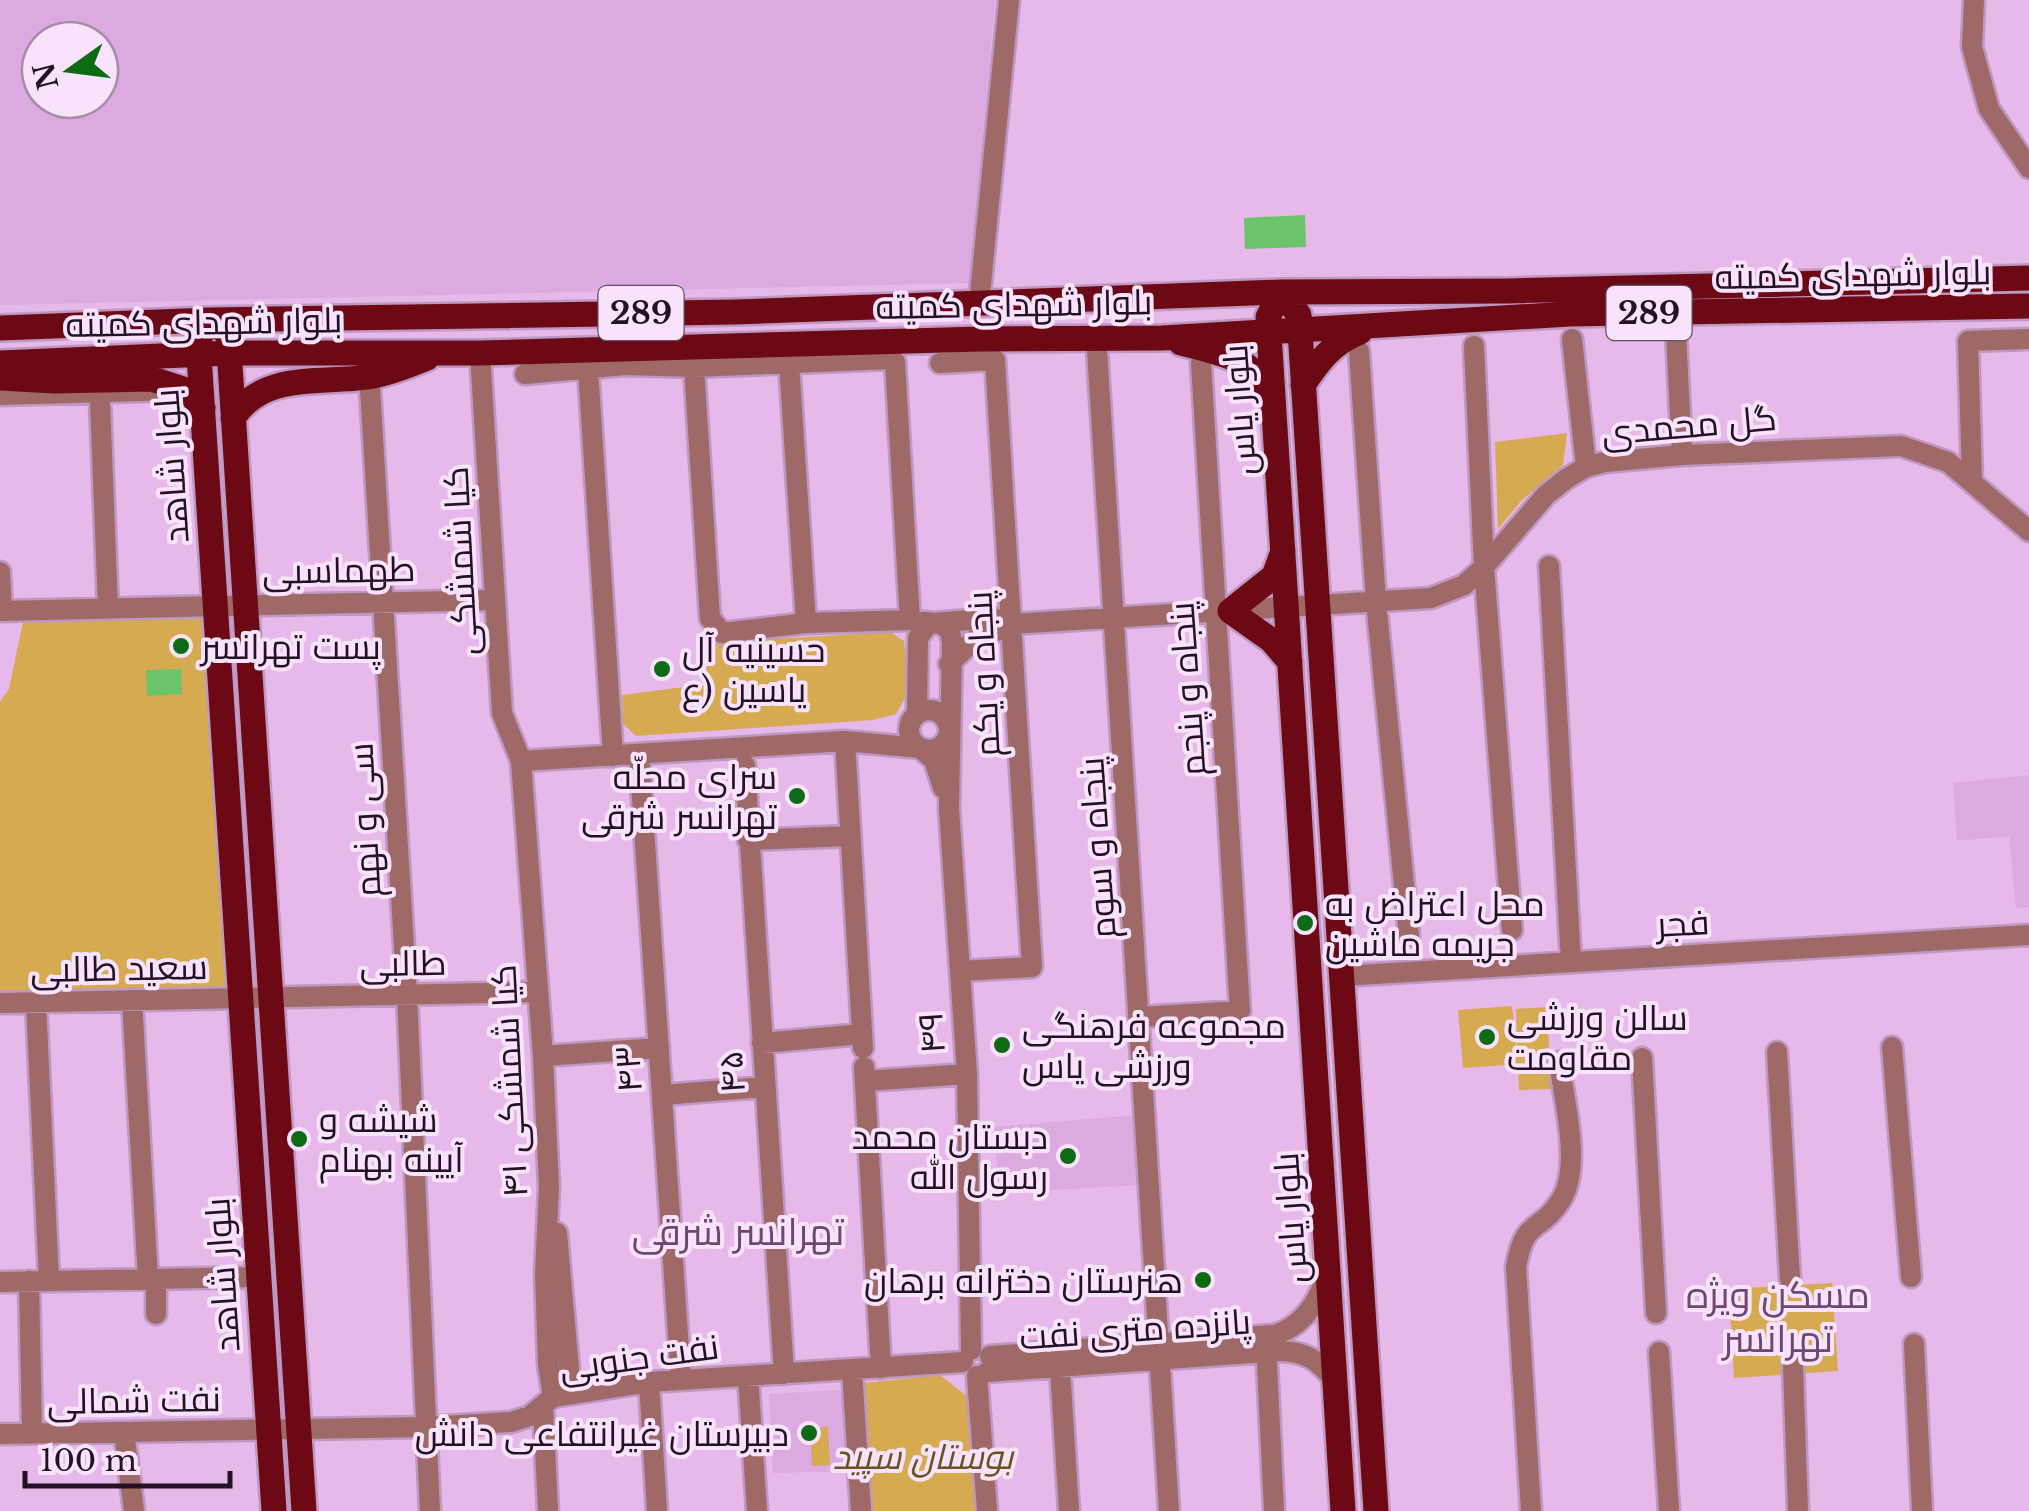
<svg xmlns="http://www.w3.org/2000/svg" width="2029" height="1511" font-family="'Libre Baskerville',Cairo,serif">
<rect width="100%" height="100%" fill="#e6b9ea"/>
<path fill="#dcaae1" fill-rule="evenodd" d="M 0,0 L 995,0 L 970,283 L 0,305 ZM 40,40 L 100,40 L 100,100 L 40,100 Z
M 2029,775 L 2029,907 L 2016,908 L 2009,836 L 1957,841 L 1953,783 Z
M 1138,1115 L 1143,1185 L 999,1193 L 994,1127 Z
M 838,1390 L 845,1395 L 850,1471 L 773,1473 L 769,1394 Z"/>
<path fill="#d5aa50" d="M 1567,433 L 1563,465 L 1521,501 L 1498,529 L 1495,442 Z
M 205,618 L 228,988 L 0,992 L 0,702 L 9,689 L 23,622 Z
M 890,632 L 904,641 L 909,691 L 896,714 L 873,720 L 636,736 L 623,724 L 622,695 L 707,684 L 706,643 Z
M 1512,1006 L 1517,1054 L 1516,1009 L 1547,1007 L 1551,1089 L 1519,1090 L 1518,1064 L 1463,1068 L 1458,1010 Z
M 1832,1283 L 1838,1371 L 1734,1378 L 1729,1289 Z
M 940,1375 L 973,1401 L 980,1511 L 872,1511 L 864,1383 Z
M 828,1427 L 830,1465 L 812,1466 L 810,1428 Z"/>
<path fill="#6bc469" d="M 1305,215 L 1306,247 L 1245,249 L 1244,218 Z
M 181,669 L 182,694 L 147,696 L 146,670 Z"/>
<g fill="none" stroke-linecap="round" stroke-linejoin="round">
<g stroke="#bf98c2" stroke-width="25">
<path id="minor" d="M 1974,0 L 1972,47 L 1989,109 L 2029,168
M 979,304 L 1009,0
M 1676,333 L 1682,455
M 1572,339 L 1586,467
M 1474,346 L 1484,567 L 1512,930
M 1097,350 L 1169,1511
M 1359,351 L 1376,601 L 1409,936
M 480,353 L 502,713 L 521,761 L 543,1056 L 549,1187 L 545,1274 L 548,1364 L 553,1397
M 789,363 L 806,623
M 940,363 L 995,360 L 1032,967 L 960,971
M 694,367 L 710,618 L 722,633 L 806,623 L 910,620 L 934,623 L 993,618 L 1013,624 L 1431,598 L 1464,585 L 1484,567 L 1546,495 L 1566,479 L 1586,467 L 1605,462 L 1682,455 L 1901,446 L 1948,462 L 2029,531
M 588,369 L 613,756
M 525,374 L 625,365 L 694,367 L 891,359 L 895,362 L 910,620
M 370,389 L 407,995 L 430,1511
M 0,395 L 178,390
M 100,402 L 108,608
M 1972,480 L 1968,341 L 2029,339
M 1549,566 L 1571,962
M 0,572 L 2,611
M 0,611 L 495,600
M 949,664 L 974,640 L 1013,624
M909 730a20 20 0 1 1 40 0a20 20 0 1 1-40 0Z
M 917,712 L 918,638 L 928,624 L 940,623 L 950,631 L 952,642 L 949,809 L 967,1074 L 971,1350
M 845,741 L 863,1048
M 639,754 L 681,1380
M 521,761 L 845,741 L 920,748 L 934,760 L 943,788
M 745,765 L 784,1374
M 748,840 L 850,836
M 1341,976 L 2029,935
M 132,1000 L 148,1279
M 0,1003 L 537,992
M 36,1003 L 49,1281
M 1140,1017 L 1240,1011 L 1201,363
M 762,1043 L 862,1034
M 1892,1047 L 1911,1277
M 1777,1052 L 1790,1279
M 543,1056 L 659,1048
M 1642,1058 L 1656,1313
M 864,1067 L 881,1368
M 865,1081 L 967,1074
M 662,1095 L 765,1087
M 557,1233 L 571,1392
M 156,1279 L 156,1314
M 29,1281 L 32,1433
M 0,1282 L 256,1277
M 1266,1343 L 1274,1511
M 1914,1344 L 1922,1511
M 1659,1352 L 1669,1511
M 1059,1353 L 1069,1511
M 990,1356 L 1274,1335 C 1301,1327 1317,1304 1326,1278
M 1793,1365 L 1798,1511
M 852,1370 L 861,1511
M 987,1372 L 1280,1351 C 1307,1352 1318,1360 1335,1381
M 748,1376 L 757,1511
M 977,1376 L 987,1511
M 649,1382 L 657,1511
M 543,1406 L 548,1511
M 124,1432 L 134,1511
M 0,1434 L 427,1427 L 511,1422 L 530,1416 L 553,1397 L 649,1382 L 963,1362
M 1531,1511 L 1516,1267 C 1525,1216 1540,1234 1561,1200 C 1582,1167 1564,1100 1559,1062"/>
</g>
<g stroke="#bf98c2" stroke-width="30">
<path id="major" d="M 1281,292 L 1299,315 L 1376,1511
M 1281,292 L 1268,317 L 1343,1511
M 0,328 L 211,320 L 735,312 L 1281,292 L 1508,291 L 2029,278
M 1181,343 C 1217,353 1256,357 1270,396
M 0,363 L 230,353 L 480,353 L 981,339 L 1162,338 L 1570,314 L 2029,306
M 0,378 L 54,381 L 152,379 L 186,390 L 203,408
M 1303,385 C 1319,361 1332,343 1360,332
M 233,418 C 264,371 320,384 368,377 C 388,374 408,366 427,358
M 1283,551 L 1274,576 L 1230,611 L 1271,640 L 1290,662
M 274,1511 L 199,355 L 199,338 L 211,320 L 228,334 L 304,1511"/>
</g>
<use href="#minor" stroke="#9e6966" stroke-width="20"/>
<use href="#major" stroke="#6c0914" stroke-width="25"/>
</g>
<g fill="#0e6b15" stroke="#f9e2fb" stroke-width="4">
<circle cx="181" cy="646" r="10"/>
<circle cx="662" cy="669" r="10"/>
<circle cx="797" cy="796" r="10"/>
<circle cx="1305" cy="923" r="10"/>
<circle cx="1487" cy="1037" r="10"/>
<circle cx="1002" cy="1045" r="10"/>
<circle cx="299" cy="1139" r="10"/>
<circle cx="1068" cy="1156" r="10"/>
<circle cx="1203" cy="1280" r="10"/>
<circle cx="809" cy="1433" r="10"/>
</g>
<g text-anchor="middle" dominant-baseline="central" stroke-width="8" stroke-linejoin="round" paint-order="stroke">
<g fill="#f9e2fb" stroke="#625064" stroke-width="2.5">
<rect x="598.5" y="286" width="85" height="54" rx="8"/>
<rect x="1606.5" y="286" width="85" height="54" rx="8"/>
</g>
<g font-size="32" font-weight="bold" fill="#221224">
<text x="641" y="313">289</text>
<text x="1649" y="313">289</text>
</g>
<g font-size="35" fill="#221224" stroke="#f9e2fb">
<text transform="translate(1853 274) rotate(-1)">بلوار شهدای کمیته</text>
<text transform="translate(1014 304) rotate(-1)">بلوار شهدای کمیته</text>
<text transform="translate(204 322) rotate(-1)">بلوار شهدای کمیته</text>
<text transform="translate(1239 410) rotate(-94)">بلوار یاس</text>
<text transform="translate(1689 425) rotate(-5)">گل محمدی</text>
<text transform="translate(171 466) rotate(-94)">بلوار شاهد</text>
<text transform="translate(460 561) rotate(-93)">کیا شمشکی</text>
<text transform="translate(339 570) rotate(-1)">طهماسبی</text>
<text transform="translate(983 674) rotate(-93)">پنجاه و یکم</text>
<text transform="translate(1187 689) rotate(-94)">پنجاه و پنجم</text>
<text transform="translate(364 820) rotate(-93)">سی و نهم</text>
<text transform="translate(1097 848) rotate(-94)">پنجاه و سوم</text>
<text transform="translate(1683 923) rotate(-3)">فجر</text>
<text transform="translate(403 963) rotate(-1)">طالبی</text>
<text transform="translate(119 968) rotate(-1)">سعید طالبی</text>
<text transform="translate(931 1033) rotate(-94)">۴۹</text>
<text transform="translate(628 1069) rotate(-94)">۴۳</text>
<text transform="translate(731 1072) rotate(-94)">۴۵</text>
<text transform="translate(509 1081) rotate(-93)">۴۱ کیا شمشکی</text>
<text transform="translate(1290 1218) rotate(-94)">بلوار یاس</text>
<text transform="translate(222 1275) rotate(-94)">بلوار شاهد</text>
<text transform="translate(1135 1329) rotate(-4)">پانزده متری نفت</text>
<text transform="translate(639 1357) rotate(-8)">نفت جنوبی</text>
<text transform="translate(134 1400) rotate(-1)">نفت شمالی</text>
</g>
<g font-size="35" fill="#221224" stroke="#f9e2fb" text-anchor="start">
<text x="201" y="646">پست تهرانسر</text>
<text x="682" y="649">حسینیه آل<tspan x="682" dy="40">یاسین (ع</tspan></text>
<text x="777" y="776" text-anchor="end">سرای محلّه<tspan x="777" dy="40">تهرانسر شرقی</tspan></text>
<text x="1325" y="903">محل اعتراض به<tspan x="1325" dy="40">جریمه ماشین</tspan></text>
<text x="1507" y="1017">سالن ورزشی<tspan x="1507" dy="40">مقاومت</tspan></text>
<text x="1022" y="1025">مجموعه فرهنگی<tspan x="1022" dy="40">ورزشی یاس</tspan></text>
<text x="319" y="1119">شیشه و<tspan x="319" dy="40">آیینه بهنام</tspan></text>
<text x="1048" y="1136" text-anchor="end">دبستان محمد<tspan x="1048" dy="40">رسول الله</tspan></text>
<text x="1183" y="1280" text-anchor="end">هنرستان دخترانه برهان</text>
<text x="789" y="1433" text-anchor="end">دبیرستان غیرانتفاعی دانش</text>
</g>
<g font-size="35" font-style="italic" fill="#6a5221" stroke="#f9e2fb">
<text x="923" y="1456">بوستان سپید</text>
</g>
<g font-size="38" fill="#6e4772" stroke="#f9e2fb">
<text x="738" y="1231">تهرانسر شرقی</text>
<text x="1778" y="1294">مسکن ویژه<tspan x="1778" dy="44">تهرانسر</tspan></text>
</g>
</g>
<g transform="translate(70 70) rotate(256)"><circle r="48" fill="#f9e2fb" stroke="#a38fa5" stroke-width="2.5"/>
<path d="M0-8L18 38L0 25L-18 38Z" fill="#0e6b15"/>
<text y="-15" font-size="28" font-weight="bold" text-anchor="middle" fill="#221224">N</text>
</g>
<path d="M25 1471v15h205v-15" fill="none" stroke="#221224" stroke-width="5"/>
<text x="40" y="1471" font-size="30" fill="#221224" stroke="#f9e2fb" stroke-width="8" paint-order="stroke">100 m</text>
</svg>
